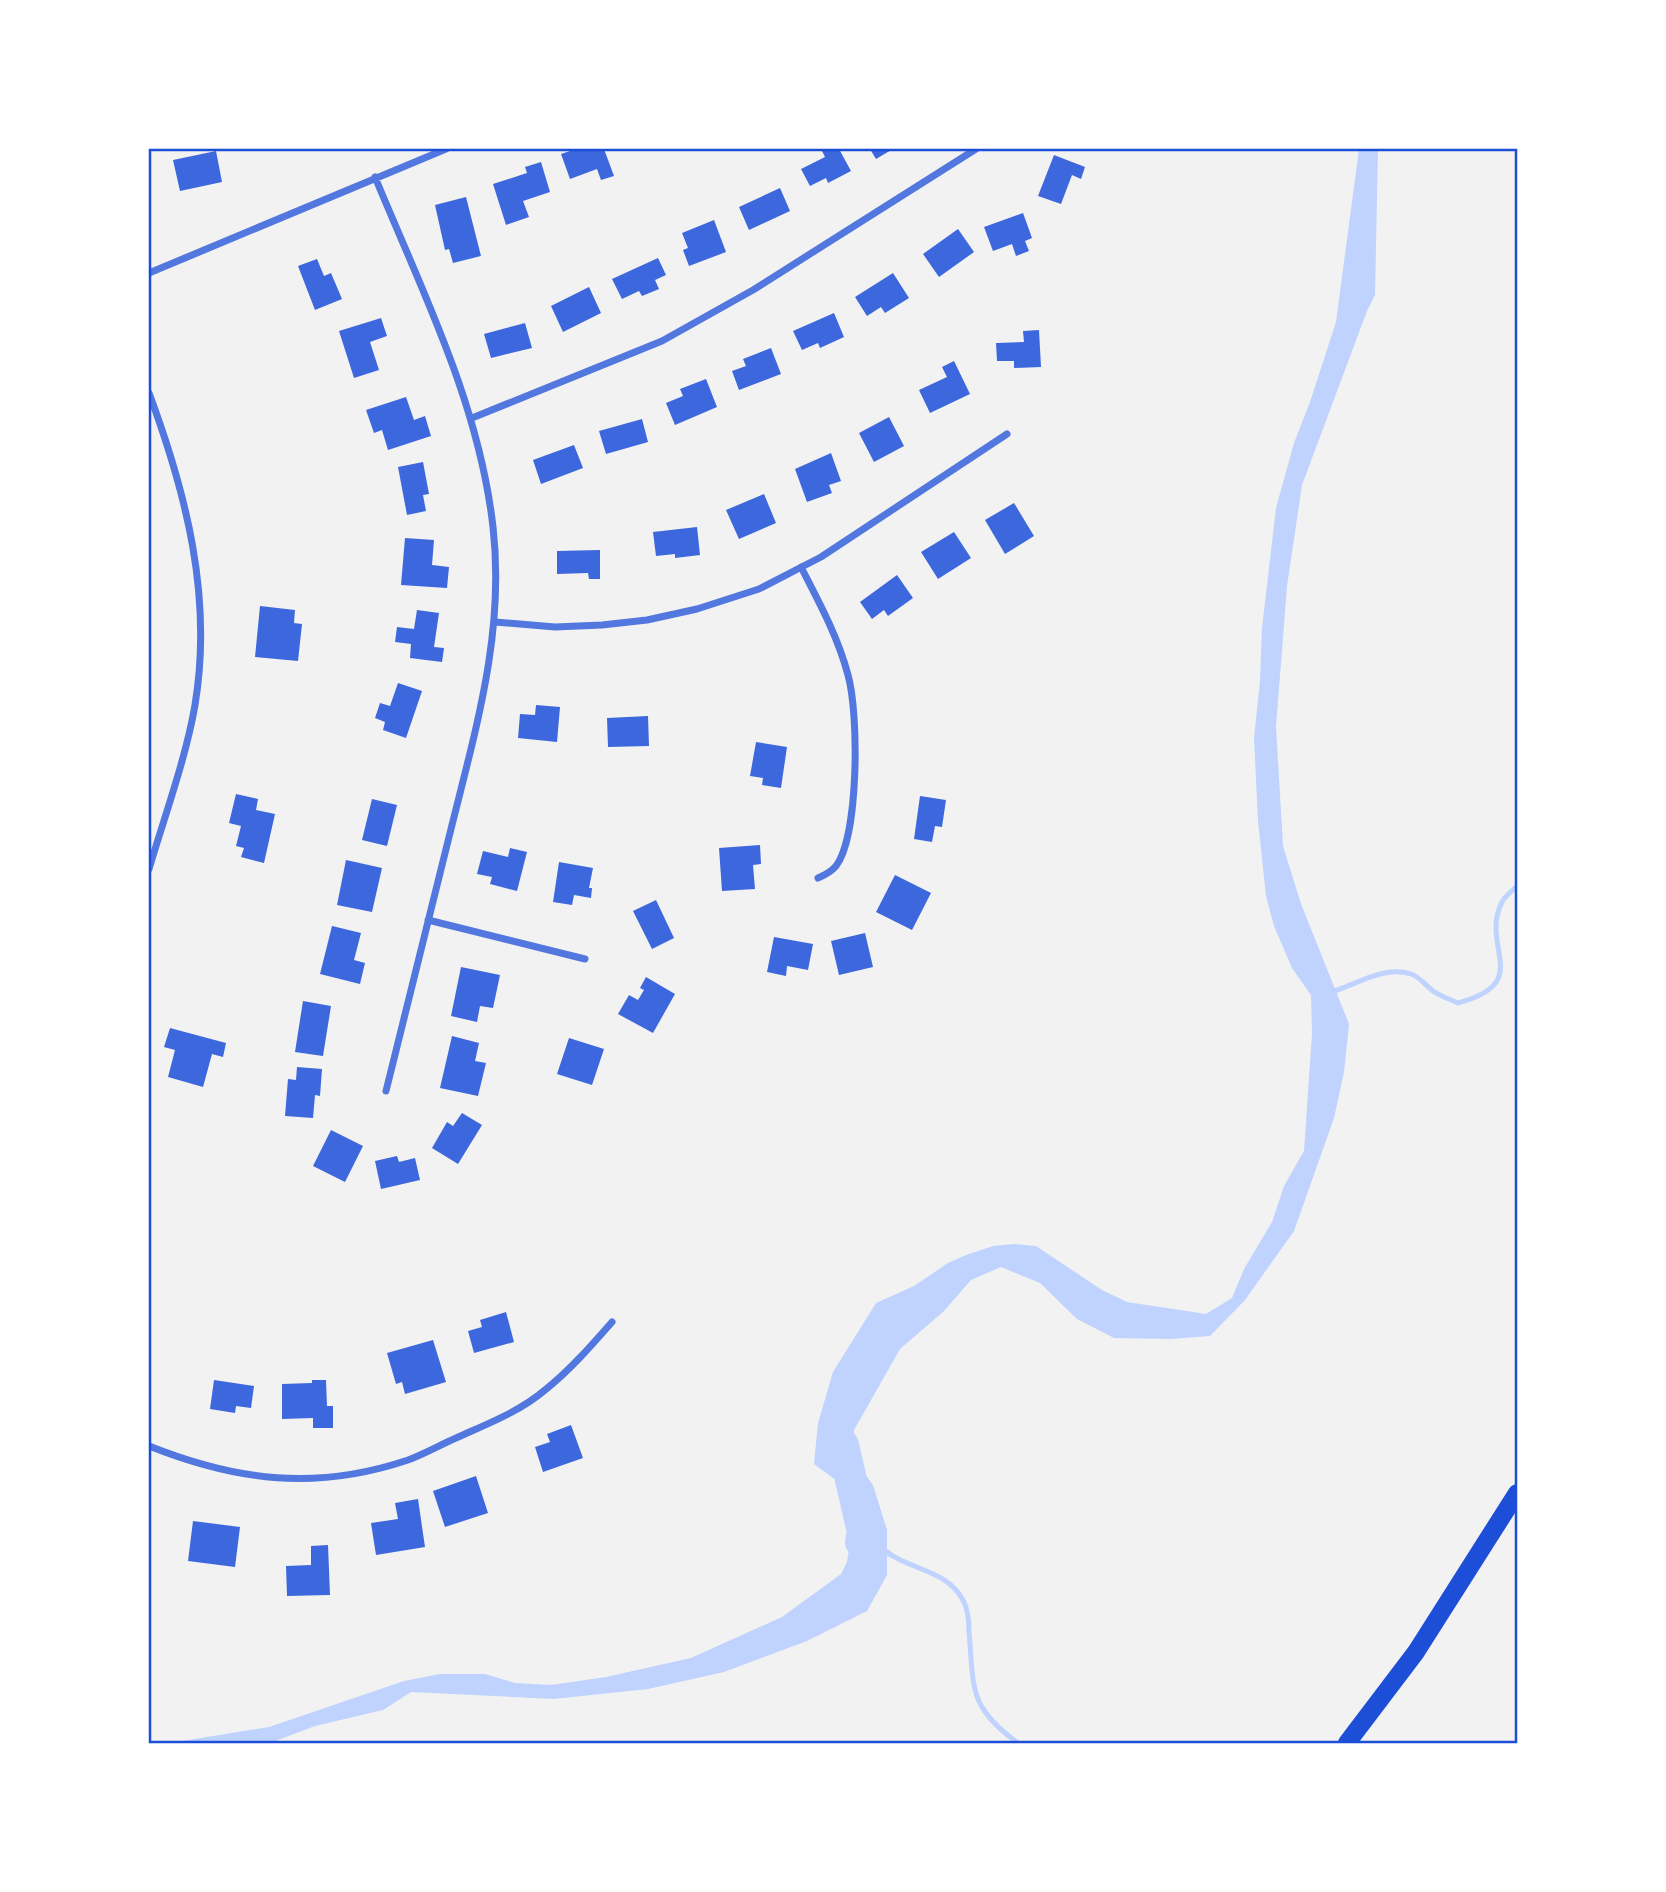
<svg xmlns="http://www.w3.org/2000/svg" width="1666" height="1892" font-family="Roboto,sans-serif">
<rect width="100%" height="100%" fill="#f2f2f2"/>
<path fill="#bfd3fe" d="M 1359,149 L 1378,149 L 1375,295 L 1367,311 L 1302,485 L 1287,586 L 1276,727 L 1283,846 L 1301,904 L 1349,1024 L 1344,1072 L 1334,1118 L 1294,1231 L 1245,1300 L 1210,1336 L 1170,1339 L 1114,1338 L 1077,1319 L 1040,1283 L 1001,1267 L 971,1280 L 944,1311 L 900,1349 L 854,1430 L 854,1459 L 873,1485 L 887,1530 L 887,1575 L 867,1611 L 807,1641 L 724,1672 L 648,1689 L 554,1699 L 411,1692 L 383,1710 L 315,1726 L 270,1743 L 170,1743 L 269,1727 L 404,1681 L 440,1674 L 485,1674 L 515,1683 L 551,1685 L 606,1677 L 691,1658 L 782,1617 L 841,1574 L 847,1562 L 856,1508 L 856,1489 L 833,1478 L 814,1464 L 818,1423 L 833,1372 L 876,1303 L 914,1286 L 948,1263 L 966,1255 L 993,1246 L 1014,1244 L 1036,1246 L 1102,1290 L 1127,1302 L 1206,1314 L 1232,1298 L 1244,1269 L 1272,1222 L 1284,1186 L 1304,1151 L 1312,1034 L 1311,995 L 1292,968 L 1274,926 L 1266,896 L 1258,821 L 1254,738 L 1260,681 L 1262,628 L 1276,508 L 1294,443 L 1310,402 L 1336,322 Z"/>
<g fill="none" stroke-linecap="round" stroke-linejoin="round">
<path stroke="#bfd3fe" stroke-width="5" d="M 1331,992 C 1356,985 1384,965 1411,974 C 1420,977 1425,985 1433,991 C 1440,996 1449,999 1458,1003 C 1535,982 1479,947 1502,902 C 1505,896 1512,891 1517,886
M 883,1549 C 909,1571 945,1568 963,1600 C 968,1609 969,1622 969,1632 C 974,1688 968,1707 1018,1743"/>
<path stroke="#bfd3fe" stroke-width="32" d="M 843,1445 L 863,1532 L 861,1542"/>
</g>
<path fill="#3d67dc" d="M 576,149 L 604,149 L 614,176 L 601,180 L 597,169 L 570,179 L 561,154 Z
M 821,149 L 839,149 L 851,171 L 828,183 L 826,178 L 810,186 L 801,169 L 825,157 Z
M 870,149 L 893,149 L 876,159 Z
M 216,151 L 222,182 L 180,191 L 173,160 Z
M 1054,155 L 1085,167 L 1081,179 L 1072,175 L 1061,204 L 1038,196 Z
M 541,162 L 550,192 L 523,201 L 529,217 L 506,225 L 493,184 L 527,173 L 525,167 Z
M 780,188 L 790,211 L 749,230 L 739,207 Z
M 466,197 L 481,256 L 453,263 L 449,249 L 445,250 L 435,205 Z
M 1023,213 L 1032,238 L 1025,241 L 1029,251 L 1016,256 L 1012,244 L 993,251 L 984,227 Z
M 714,220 L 726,252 L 689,266 L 683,250 L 688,248 L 682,233 Z
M 958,229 L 974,252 L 939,277 L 923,254 Z
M 658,258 L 666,275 L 655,280 L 659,289 L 642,296 L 639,291 L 622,299 L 612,279 Z
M 317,259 L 324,276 L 331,273 L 342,299 L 315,310 L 298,266 Z
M 893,273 L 909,298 L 885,313 L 881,307 L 867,316 L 855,297 Z
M 589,287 L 601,313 L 563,332 L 551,306 Z
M 834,313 L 844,337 L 820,348 L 818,343 L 802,350 L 793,331 Z
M 381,318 L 387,336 L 370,342 L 379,370 L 354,378 L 339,331 Z
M 525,323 L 532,348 L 491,358 L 484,334 Z
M 1039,330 L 1041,367 L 1014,368 L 1014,361 L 997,361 L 996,343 L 1024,342 L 1023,331 Z
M 771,348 L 781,374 L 739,390 L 732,371 L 746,366 L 743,359 Z
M 954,361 L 970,394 L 930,413 L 919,390 L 947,377 L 942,367 Z
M 706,379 L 717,407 L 675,425 L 666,403 L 683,396 L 680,389 Z
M 406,397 L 414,420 L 425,416 L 431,436 L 388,450 L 382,430 L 374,433 L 366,410 Z
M 889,417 L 904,446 L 874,462 L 859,433 Z
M 642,419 L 648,442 L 606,454 L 599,431 Z
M 574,445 L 583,468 L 541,484 L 533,460 Z
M 831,453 L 841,481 L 829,485 L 832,493 L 807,502 L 795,469 Z
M 423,462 L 429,494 L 423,495 L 426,511 L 407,515 L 398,467 Z
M 764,494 L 776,523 L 739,539 L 726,510 Z
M 1014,503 L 1034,536 L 1005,554 L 985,520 Z
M 697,527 L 700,555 L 675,558 L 675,554 L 656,556 L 653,532 Z
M 954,532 L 971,558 L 938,579 L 921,552 Z
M 405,538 L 434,540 L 432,565 L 449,567 L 447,588 L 401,585 Z
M 600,550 L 600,579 L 589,579 L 588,573 L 557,574 L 557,551 Z
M 897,575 L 913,598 L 888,616 L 884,610 L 872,619 L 860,602 Z
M 260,606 L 295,610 L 294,623 L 302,624 L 298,661 L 255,657 Z
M 417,610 L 439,613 L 434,647 L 444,648 L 442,662 L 410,658 L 411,644 L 395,642 L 397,627 L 414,629 Z
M 398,683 L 422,691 L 406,738 L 383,730 L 385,722 L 375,718 L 380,703 L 390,706 Z
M 536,705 L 560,707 L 557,742 L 518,738 L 520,714 L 535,715 Z
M 648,716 L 649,746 L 608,747 L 607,718 Z
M 756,742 L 787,747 L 781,788 L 762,785 L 763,778 L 750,776 Z
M 236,794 L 258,799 L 256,810 L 275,814 L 264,863 L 241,857 L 244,848 L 236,846 L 241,826 L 229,823 Z
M 920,796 L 946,800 L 942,827 L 935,826 L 932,842 L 914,839 Z
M 372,799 L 397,805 L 387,846 L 362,840 Z
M 760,845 L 761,864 L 753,865 L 755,889 L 722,891 L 719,848 Z
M 510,848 L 527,852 L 517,891 L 490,884 L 492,877 L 477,874 L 483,851 L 508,857 Z
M 346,860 L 382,868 L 372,912 L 337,905 Z
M 559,862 L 593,868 L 589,888 L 592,888 L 591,898 L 574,895 L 572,905 L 553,902 Z
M 895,875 L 931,893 L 912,930 L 876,912 Z
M 656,900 L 674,938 L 652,949 L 633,911 Z
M 332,926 L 361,933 L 354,960 L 365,963 L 360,984 L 320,974 Z
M 865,933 L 873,967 L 839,975 L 831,941 Z
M 774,937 L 813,944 L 808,970 L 787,966 L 786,976 L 767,972 Z
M 461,967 L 500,975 L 493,1008 L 480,1006 L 477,1022 L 451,1016 Z
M 646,977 L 675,994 L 653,1033 L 618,1014 L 629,995 L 638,1000 L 644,990 L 640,988 Z
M 303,1001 L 331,1006 L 323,1056 L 295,1052 Z
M 170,1028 L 226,1043 L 223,1057 L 212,1054 L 203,1087 L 168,1077 L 175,1050 L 164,1047 Z
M 452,1036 L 479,1043 L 475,1061 L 486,1063 L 478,1096 L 440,1088 Z
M 569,1038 L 604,1049 L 592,1085 L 557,1074 Z
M 297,1067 L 322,1069 L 320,1096 L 315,1095 L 313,1118 L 285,1116 L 288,1079 L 296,1080 Z
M 462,1113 L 482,1125 L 458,1164 L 432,1148 L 447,1122 L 453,1126 Z
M 331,1130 L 363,1146 L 345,1182 L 313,1166 Z
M 397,1156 L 399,1162 L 415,1158 L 420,1180 L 381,1189 L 375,1161 Z
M 506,1312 L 514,1342 L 474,1353 L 468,1331 L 482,1327 L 480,1320 Z
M 433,1340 L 446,1382 L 405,1394 L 402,1382 L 396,1384 L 387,1353 Z
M 214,1380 L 254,1386 L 251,1408 L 236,1406 L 235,1413 L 210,1409 Z
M 312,1380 L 326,1380 L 327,1406 L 333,1406 L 333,1428 L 313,1428 L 313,1418 L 282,1419 L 282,1384 L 312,1383 Z
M 571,1425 L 583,1458 L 543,1472 L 535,1447 L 550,1442 L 547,1434 Z
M 476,1476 L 488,1513 L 445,1527 L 433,1491 Z
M 418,1499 L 425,1547 L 376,1555 L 371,1523 L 398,1519 L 395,1503 Z
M 193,1521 L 240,1527 L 235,1567 L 188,1561 Z
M 328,1545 L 330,1595 L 287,1596 L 286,1566 L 311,1565 L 311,1546 Z"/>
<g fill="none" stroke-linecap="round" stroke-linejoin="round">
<path stroke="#5277de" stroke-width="7" d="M 375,177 C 422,291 479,403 493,527 C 505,632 476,728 451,829 C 429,916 407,1003 386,1091
M 149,273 L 446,149
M 149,393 C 186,493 213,597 195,705 C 186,758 164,818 149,869
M 472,418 L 662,341 L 753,290 L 976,149
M 801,567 C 819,602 838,637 848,675 C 859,714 859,835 836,866 C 831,872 825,875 818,878
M 495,622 L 555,627 L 602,625 L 647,620 L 697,609 L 759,589 L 821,557 L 1007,434
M 428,920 L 585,959
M 149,1446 C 237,1481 316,1491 408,1460 C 424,1454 440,1445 456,1438 C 487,1424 519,1412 545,1390 C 570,1370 591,1346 612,1322"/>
<path stroke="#1d4ed8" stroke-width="18" d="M 1347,1743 L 1416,1652 L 1517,1493"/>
</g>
<rect width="1666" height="1892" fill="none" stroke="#ffffff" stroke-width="301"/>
<rect x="150" y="150" width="1366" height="1592" fill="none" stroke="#1d4ed8" stroke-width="2.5"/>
</svg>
